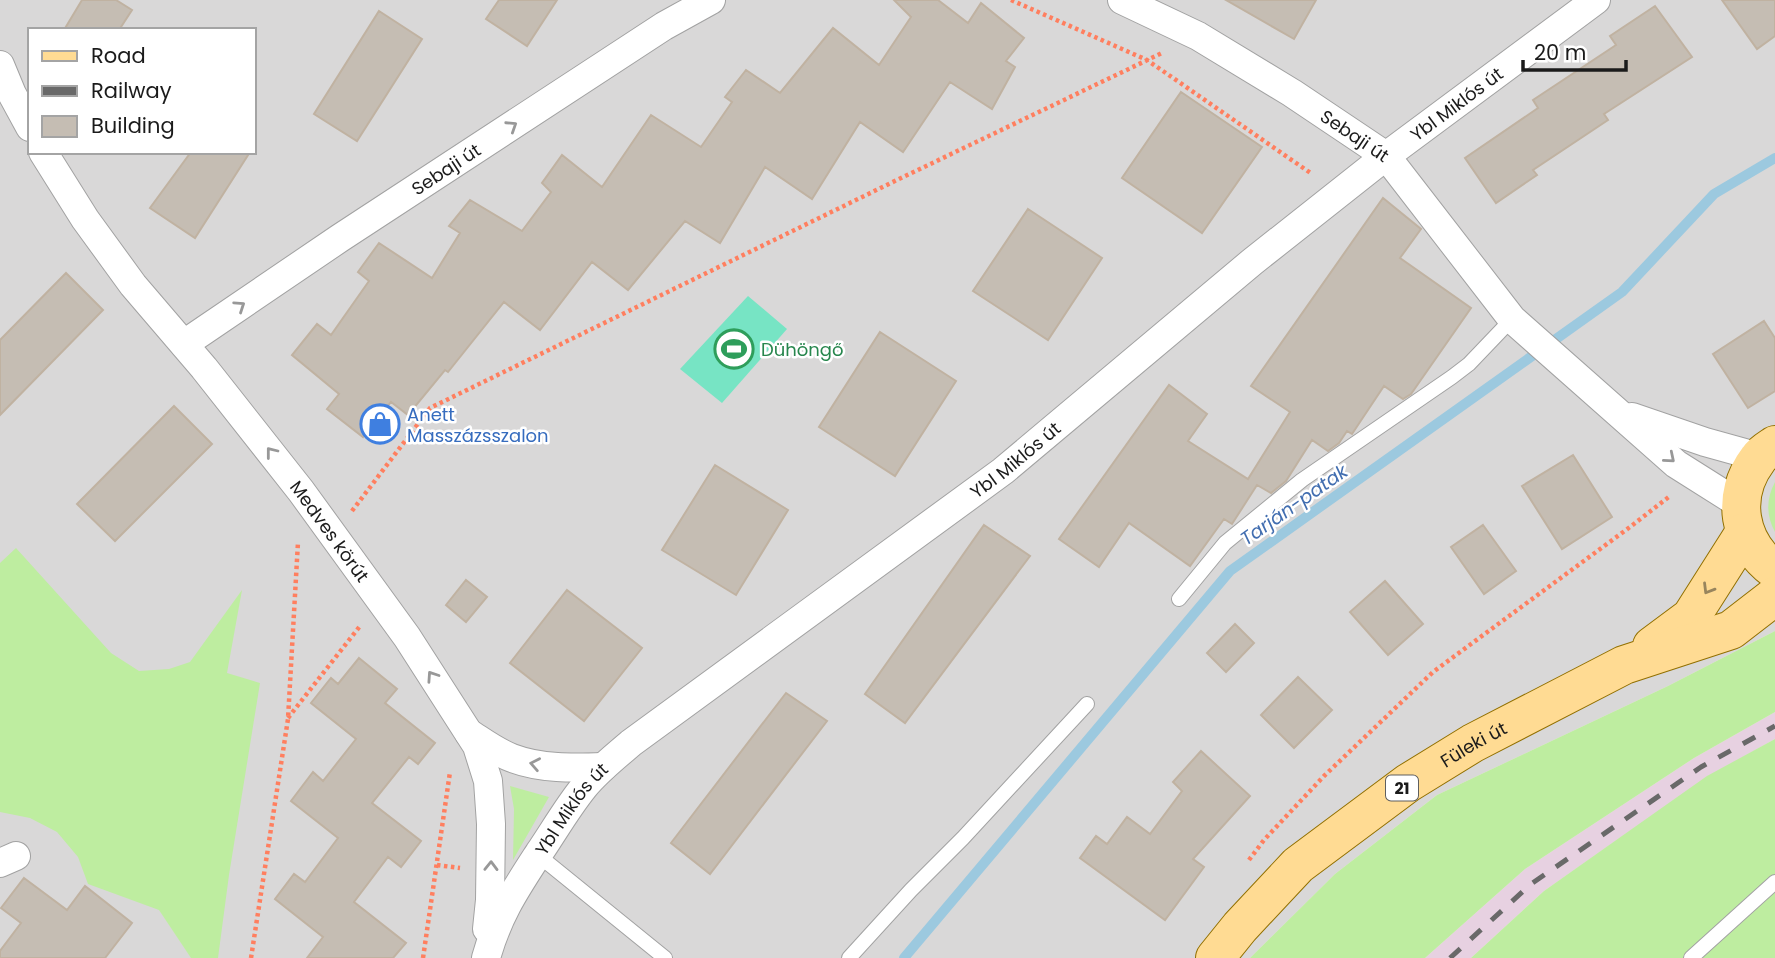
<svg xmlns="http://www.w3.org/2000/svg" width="1775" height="958" font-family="Poppins,sans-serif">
<rect width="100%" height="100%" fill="#eeeadf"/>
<path fill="#d9d8d8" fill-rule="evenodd" d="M 0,0 L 1775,0 L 1775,631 L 1668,686 L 1437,795 L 1335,874 L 1250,958 L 0,958 ZM 30,30 L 254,30 L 254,152 L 30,152 Z"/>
<path fill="#e7d1e1" d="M 1775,712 L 1775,739 L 1707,777 L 1544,891 L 1471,958 L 1425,958 L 1525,869 L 1694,758 Z"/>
<path fill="#beeda0" d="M 1775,482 L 1775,532 C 1766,515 1766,499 1775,482 Z
M 16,548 L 111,653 L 139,671 L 169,669 L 190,662 L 242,590 L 227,673 L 260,683 L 229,875 L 218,958 L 191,958 L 159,910 L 88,884 L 78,857 L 57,832 L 30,818 L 0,812 L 0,563 Z
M 1775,631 L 1775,712 L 1694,758 L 1525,869 L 1425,958 L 1250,958 L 1335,874 L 1437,795 L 1668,686 Z
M 1775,739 L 1775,958 L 1471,958 L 1544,891 L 1707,776 Z
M 510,786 L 549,797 L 513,860 L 514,809 Z"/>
<path fill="#77e4c4" d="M 748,296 L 787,329 L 722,403 L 680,369 Z"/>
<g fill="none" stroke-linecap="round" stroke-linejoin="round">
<path stroke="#9cc9df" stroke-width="10" d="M 904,958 L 1230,571 L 1622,292 L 1714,194 L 1775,158"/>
</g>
<path fill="#c5bdb3" stroke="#c0b2a1" stroke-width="2" d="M 82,0 L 116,0 L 132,10 L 119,30 L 64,30 Z
M 499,0 L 557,0 L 527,46 L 486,19 Z
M 894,0 L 938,0 L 968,23 L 981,3 L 1024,38 L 1006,61 L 1015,67 L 992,109 L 950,82 L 903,152 L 860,122 L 812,199 L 765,167 L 720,243 L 685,221 L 628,290 L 592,262 L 540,330 L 504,302 L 448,372 L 445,370 L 408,415 L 391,402 L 363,437 L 327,409 L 339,394 L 292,355 L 317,324 L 331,335 L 369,281 L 358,272 L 379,243 L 432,278 L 460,233 L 449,226 L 470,200 L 522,231 L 551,192 L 542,183 L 562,155 L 602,187 L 651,115 L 701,147 L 732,102 L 725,97 L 746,70 L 780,93 L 833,28 L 879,65 L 911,17 Z
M 1226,0 L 1316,0 L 1294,39 Z
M 1722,0 L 1775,0 L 1775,36 L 1757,49 Z
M 1655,6 L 1692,57 L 1604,114 L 1608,120 L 1533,170 L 1537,175 L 1496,203 L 1465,158 L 1538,108 L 1533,100 L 1616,45 L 1610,36 Z
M 379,11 L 422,39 L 357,141 L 314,114 Z
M 1181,92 L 1262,147 L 1202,233 L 1122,178 Z
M 191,152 L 250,152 L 195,238 L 150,208 Z
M 1383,198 L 1421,229 L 1400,258 L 1471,308 L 1411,394 L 1403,399 L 1384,386 L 1352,434 L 1347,431 L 1339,443 L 1328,451 L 1312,440 L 1286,481 L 1271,493 L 1257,485 L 1232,524 L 1224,519 L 1190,566 L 1129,523 L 1099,567 L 1059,539 L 1169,385 L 1207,414 L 1188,441 L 1248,479 L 1290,412 L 1251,386 Z
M 1028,209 L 1102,258 L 1048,340 L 973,291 Z
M 66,273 L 103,310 L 0,415 L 0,340 Z
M 1764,321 L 1775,338 L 1775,391 L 1748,408 L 1713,354 Z
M 880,332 L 956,381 L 895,476 L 819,427 Z
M 174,406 L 212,444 L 115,541 L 77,504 Z
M 1573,455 L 1612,517 L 1562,549 L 1522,486 Z
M 715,465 L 788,510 L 736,595 L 662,550 Z
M 984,525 L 1030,556 L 905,723 L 865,694 Z
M 1483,525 L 1516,571 L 1484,594 L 1451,547 Z
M 466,580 L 487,597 L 466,622 L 446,605 Z
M 1385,581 L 1423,624 L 1388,655 L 1350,612 Z
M 567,590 L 642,648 L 584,721 L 510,663 Z
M 1235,624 L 1254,643 L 1226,672 L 1207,653 Z
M 359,658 L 397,689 L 385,703 L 435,743 L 418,764 L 409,757 L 372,803 L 421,841 L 401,867 L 388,857 L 354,902 L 406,943 L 393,958 L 307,958 L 323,937 L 275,899 L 294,874 L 305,882 L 338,838 L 291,801 L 313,772 L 323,781 L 356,739 L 311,703 L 331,678 L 338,684 Z
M 1298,677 L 1332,710 L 1294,748 L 1261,715 Z
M 786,693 L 827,721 L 710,874 L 671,843 Z
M 1201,751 L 1250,796 L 1193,859 L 1204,867 L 1165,920 L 1080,858 L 1096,836 L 1107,844 L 1127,817 L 1150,834 L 1182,791 L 1173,782 Z
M 24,878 L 67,910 L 85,886 L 132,923 L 105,958 L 0,958 L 0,951 L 21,923 L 1,908 Z"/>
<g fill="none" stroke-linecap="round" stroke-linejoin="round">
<g stroke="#a2a2a2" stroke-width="16">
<path id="lane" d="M 1179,599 L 1225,543 L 1302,480 L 1452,377 L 1469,364 L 1512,319
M 538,855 L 665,958
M 849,958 L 911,890 L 963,838 L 1087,704
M 1691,958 L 1775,882"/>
</g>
<g stroke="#a2a2a2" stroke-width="30">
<g id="street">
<path id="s1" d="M 1122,0 L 1198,36 L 1292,93 L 1386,156 L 1512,319 L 1676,464 L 1741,505"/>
<path d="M 0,65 L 12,94 L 30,127"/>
<path id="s2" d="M 43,152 L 85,219 L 133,285 L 204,368 L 301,491 L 407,637 L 477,746 L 488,781 L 491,824 L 490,900 L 487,929"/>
<path id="s3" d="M 184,344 L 340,238 L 664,26 L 711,0"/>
<path d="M 1632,417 L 1705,442 L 1759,457"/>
<path d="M 469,733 C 483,742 496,752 512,758 C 541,769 573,768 603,767"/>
<path d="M 0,863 L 16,856"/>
<path id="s4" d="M 486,958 C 498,915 515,890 539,853 C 554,831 567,808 584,787 C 598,770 615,757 631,743 L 1003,471 L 1252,262 L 1386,156 L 1596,0"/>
</g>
</g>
<g stroke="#927000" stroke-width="40">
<g id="primary">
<path d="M 1775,445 C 1769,449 1762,453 1758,459 C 1730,496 1738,543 1775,570"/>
<path d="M 1652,646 L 1691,617 L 1745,532"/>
<path id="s5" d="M 1215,958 L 1240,927 L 1298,865 L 1408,783 L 1473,743 L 1624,665 L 1731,630 L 1775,596"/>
</g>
</g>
<path stroke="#ff7f5f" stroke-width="4.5" stroke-dasharray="3.5 3.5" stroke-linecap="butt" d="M 1011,0 L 1147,60 L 1312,174
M 352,511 L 430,408 L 899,179 L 1162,53
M 288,718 L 360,626
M 1249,860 L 1264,840 L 1324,776 L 1433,672 L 1630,527 L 1670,496
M 437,865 L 460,868
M 251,958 L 288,719 L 298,542
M 423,958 L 450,772"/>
<use href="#lane" stroke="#fff" stroke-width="14"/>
<use href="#street" stroke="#fff" stroke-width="28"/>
<use href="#primary" stroke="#ffdb93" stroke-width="38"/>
<path stroke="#696969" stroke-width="5" stroke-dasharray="14 14" stroke-linecap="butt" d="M 1450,958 L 1531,884 L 1701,767 L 1775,726"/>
</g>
<defs><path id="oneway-chevron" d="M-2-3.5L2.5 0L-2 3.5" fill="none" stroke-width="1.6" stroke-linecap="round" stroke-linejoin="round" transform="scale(1.75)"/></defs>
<g stroke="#989898">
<use href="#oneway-chevron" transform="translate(512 126) rotate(-33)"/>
<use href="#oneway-chevron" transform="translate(240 306) rotate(-34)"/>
<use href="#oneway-chevron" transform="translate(271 452) rotate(-128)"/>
<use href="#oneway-chevron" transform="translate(1670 458) rotate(40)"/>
<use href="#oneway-chevron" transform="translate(432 676) rotate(-124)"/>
<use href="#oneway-chevron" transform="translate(535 764) rotate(-169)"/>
<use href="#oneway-chevron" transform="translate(491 866) rotate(-89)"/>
</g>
<use stroke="#98855d" href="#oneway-chevron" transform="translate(1708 589) rotate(121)"/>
<defs>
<g id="stadium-ring" transform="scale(2.0125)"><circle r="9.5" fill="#fff" stroke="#2e9e5b" stroke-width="1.5"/><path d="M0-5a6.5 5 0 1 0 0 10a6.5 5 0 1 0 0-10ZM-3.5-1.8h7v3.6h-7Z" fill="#2e9e5b"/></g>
<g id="shop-ring" transform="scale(2.0125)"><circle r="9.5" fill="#fff" stroke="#3f7fe0" stroke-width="1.5"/><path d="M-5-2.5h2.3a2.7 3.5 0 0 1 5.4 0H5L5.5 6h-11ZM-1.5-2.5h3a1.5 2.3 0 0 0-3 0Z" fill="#3f7fe0"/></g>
</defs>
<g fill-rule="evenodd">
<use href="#stadium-ring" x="734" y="349"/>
<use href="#shop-ring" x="380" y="424"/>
</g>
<g text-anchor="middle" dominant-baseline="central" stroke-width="5" stroke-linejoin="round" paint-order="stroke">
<rect fill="#fff" stroke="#5f5f5f" stroke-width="2" x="1386" y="775.5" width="32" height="25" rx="5"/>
<g font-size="16" font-weight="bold" fill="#1b1b1b">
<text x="1402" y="788">21</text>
</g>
<g font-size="18" fill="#1b1b1b" stroke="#fff">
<text stroke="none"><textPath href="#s4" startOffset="1307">Ybl Miklós út</textPath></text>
<text stroke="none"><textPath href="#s1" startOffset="270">Sebaji út</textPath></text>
<text stroke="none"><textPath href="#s3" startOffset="315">Sebaji út</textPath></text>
<text stroke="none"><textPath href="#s4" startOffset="740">Ybl Miklós út</textPath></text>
<text stroke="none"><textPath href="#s2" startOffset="476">Medves körút</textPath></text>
<text stroke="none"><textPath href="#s5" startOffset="338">Füleki út</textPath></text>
<text stroke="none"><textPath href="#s4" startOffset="173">Ybl Miklós út</textPath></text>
</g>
<g font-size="18" fill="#27864d" stroke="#fff" text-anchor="start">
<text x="761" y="349">Dühöngő</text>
</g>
<g font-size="18" fill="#366cbe" stroke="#fff" text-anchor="start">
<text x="407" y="414">Anett<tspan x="407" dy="21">Masszázsszalon</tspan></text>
</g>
<g font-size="19" font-style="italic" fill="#426eb0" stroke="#fff">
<text transform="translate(1294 505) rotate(-35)">Tarján-patak</text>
</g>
</g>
<rect x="28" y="28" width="228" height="126" fill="#ffffff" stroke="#a4a4a4" stroke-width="2"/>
<rect x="42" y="51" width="35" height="10" fill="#ffdb93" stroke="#a4a4a4" stroke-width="2"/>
<text x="91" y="63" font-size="21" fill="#1b1b1b">Road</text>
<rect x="42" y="86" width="35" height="10" fill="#696969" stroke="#a4a4a4" stroke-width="2"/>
<text x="91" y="98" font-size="21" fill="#1b1b1b">Railway</text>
<rect x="42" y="116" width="35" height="21" fill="#c5bdb3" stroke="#a4a4a4" stroke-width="2"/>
<text x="91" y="133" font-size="21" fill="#1b1b1b">Building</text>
<path d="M1523 60v10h103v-10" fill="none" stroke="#1b1b1b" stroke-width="3.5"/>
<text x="1534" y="60" font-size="21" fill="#1b1b1b" stroke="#ffffff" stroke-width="5" paint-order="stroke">20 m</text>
</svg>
